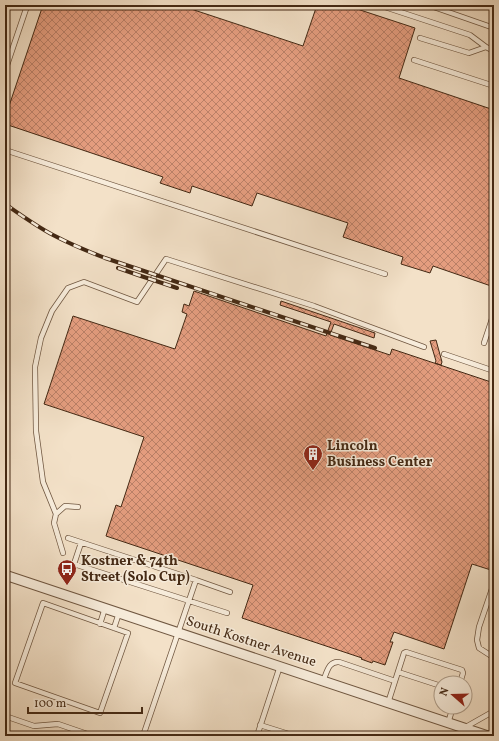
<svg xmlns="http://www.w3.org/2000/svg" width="499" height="741" font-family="Vollkorn,serif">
<defs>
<pattern id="building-cross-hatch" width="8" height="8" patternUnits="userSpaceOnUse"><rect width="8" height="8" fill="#e49d7f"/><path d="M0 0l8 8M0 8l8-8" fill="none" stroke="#ba8067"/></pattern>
</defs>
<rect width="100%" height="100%" fill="#f3e1c8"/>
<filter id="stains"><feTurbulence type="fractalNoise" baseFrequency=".005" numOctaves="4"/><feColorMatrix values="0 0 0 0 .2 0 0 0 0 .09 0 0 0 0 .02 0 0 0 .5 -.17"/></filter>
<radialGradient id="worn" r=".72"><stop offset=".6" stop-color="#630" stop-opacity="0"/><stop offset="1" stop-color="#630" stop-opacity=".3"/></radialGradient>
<path fill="url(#building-cross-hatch)" stroke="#442914" d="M 43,5 L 179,5 L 303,46 L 317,5 L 345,5 L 415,28 L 399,78 L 494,110 L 494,287 L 433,266 L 430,273 L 401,264 L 403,257 L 343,237 L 348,223 L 257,193 L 252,206 L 192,186 L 190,193 L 160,183 L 163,177 L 5,124 L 5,118 Z
M 194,291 L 326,336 L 331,322 L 280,305 L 281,301 L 375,333 L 374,338 L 334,324 L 330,335 L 390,355 L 392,349 L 494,383 L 494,571 L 472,564 L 444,649 L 394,632 L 390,642 L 393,642 L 385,665 L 373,661 L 372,663 L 361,659 L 362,658 L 242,618 L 253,585 L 106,536 L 116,505 L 121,507 L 144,437 L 44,404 L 73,316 L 175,349 L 187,314 L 182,312 L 184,304 L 189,306 Z
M 436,340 L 442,362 L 441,365 L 435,363 L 436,361 L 430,341 Z"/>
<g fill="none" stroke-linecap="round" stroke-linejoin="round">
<g stroke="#705741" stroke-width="6">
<path id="lane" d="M 379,5 L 470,35 L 486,47 L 494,51
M 428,5 L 494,28
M 420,38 L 469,53 L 486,47
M 414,60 L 494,86
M 5,71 L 26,9 L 24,5
M 5,150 L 385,274
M 484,343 L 492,319 L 494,320
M 444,354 L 494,371
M 56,514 L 43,482 L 36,431 L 35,367 L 41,338 L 52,311 L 68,288 L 84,282 L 137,302 L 166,259 L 314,306 L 424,347
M 68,538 L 196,580 L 143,736
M 81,543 L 74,564 L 227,613
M 63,553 L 54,523 L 56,514 L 65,506 L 78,507
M 196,580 L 230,592
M 43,603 L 128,633 L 100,713 L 15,683 Z
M 100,624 L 105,608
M 114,628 L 119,613
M 493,657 L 479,648 L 477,640 L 479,627 L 494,583
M 398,672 L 441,686
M 323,681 C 327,673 328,661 339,662 L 395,681
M 388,703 L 404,653 L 406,652 L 462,670 L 463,673 L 460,683
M 5,716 L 34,726 L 58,724 L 93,736
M 448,723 L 453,707
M 260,725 L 295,736
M 257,736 L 280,666
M 468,736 L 464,728 L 494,711"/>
</g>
<g stroke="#705741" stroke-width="11">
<path id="street" d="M 5,575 L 488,736"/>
</g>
<use href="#lane" stroke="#f7ecdb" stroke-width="4.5"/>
<use href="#street" stroke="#f7ecdb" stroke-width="9"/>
<g stroke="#442914" stroke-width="4">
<path id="rail" d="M 5,204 C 21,215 36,226 53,235 C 70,244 87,251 105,258 L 375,348
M 118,268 L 138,275 L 177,288"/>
</g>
<use href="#rail" stroke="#f7ecdb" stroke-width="2.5" stroke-dasharray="8" stroke-linecap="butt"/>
</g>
<defs>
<g id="building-pin" transform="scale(1)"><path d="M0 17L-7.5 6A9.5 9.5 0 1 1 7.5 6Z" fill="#8f2418" stroke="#f7ecdb"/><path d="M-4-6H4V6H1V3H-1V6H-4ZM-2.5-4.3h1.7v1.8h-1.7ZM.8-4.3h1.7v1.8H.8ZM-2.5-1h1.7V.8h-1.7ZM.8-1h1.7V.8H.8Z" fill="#fff"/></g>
<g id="bus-pin" transform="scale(1)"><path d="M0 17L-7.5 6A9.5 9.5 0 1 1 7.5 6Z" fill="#8f2418" stroke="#f7ecdb"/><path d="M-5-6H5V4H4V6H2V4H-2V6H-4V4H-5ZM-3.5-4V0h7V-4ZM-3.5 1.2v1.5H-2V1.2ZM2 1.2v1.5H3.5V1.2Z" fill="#fff"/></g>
</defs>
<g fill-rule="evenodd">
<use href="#building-pin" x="313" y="454"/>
<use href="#bus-pin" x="67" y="569"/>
</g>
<g text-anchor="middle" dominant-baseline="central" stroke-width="3" stroke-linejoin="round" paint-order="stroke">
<g font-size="14" font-weight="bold" fill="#442914" stroke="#f7ecdb" text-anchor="start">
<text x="327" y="446">Lincoln<tspan x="327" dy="16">Business Center</tspan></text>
<text x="81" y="561">Kostner &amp; 74th<tspan x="81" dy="16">Street (Solo Cup)</tspan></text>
</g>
<g font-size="14" fill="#442914" stroke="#f7ecdb">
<text transform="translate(251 642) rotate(18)">South Kostner Avenue</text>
</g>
</g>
<rect width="499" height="741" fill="none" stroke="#f3e1c8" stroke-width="20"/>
<rect x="6" y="6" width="487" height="729" fill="none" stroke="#442914" stroke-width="2"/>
<rect x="10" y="10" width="479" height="721" fill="none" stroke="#442914"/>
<g transform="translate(453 695) rotate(290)"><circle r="19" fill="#f7ecdb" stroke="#af9e8b"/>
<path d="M0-3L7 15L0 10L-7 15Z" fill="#8f2418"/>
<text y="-6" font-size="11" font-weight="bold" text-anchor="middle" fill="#442914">N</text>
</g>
<path d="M28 707v6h114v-6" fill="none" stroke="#442914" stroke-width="2"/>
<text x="34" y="707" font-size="12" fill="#442914" stroke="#f7ecdb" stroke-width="3" paint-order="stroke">100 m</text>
<rect width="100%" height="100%" filter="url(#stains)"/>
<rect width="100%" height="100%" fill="url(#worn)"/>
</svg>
